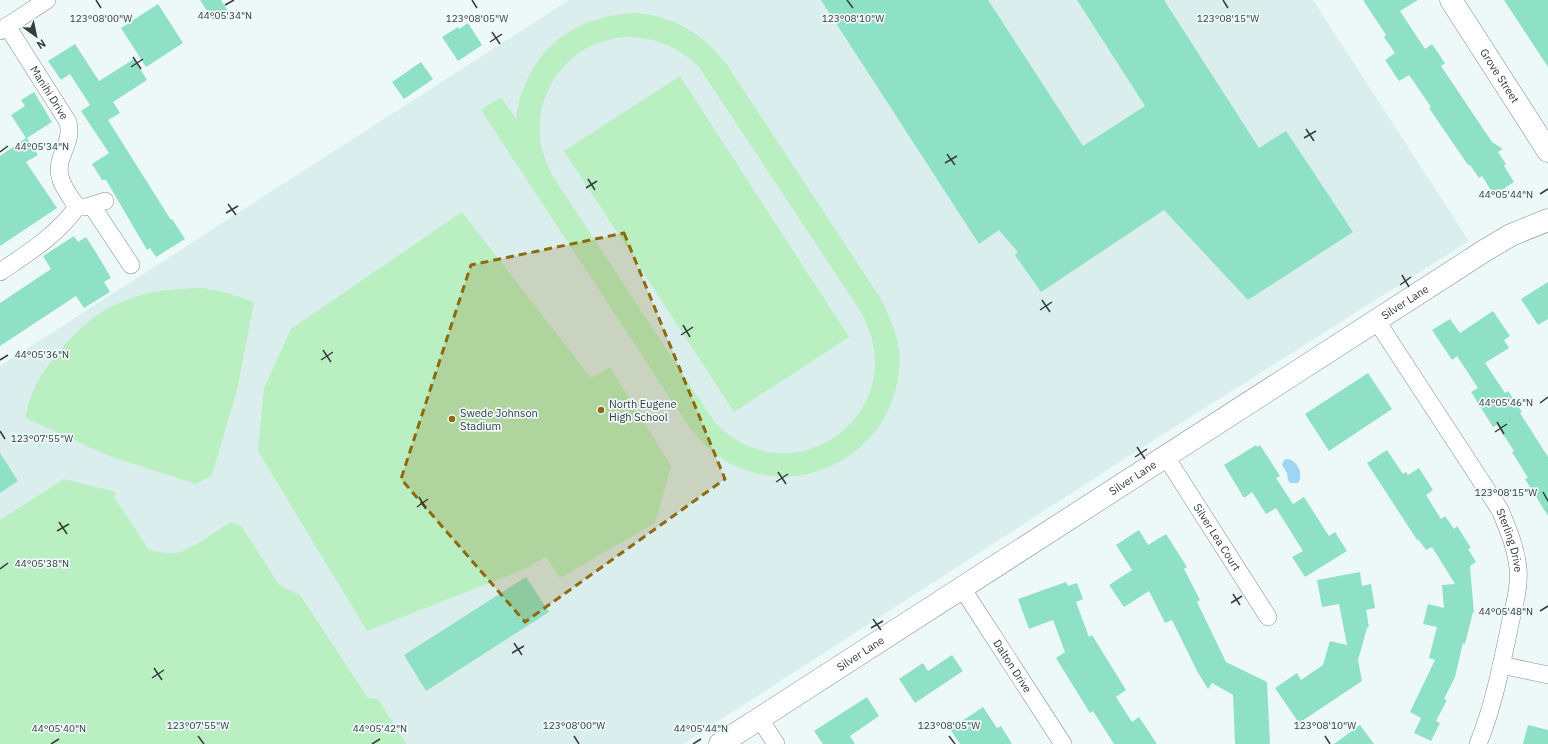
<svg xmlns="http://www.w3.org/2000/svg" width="1548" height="744" font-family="'IBM Plex Sans',sans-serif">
<rect width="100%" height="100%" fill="#edf9f9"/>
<path fill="#daeeed" d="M 569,0 L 1313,0 L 1469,241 L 1132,454 L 683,744 L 0,744 L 0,366 Z"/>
<path fill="#b9efc1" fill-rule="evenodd" d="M 637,13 C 678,18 702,33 727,65 L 881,299 C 889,316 897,332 899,351 C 906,435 822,499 743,469 C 719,461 702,444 687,424 L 481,110 L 501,97 L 516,119 C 518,108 519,97 524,87 C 544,37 585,15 637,13 ZM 621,37 C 654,37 675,44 699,67 L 861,312 C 870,329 876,348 875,368 C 871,428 807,470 751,447 C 737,442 726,433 715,423 L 554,178 C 547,165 542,153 540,138 C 536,99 559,59 595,44 C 603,41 612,39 621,37 Z
M 680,76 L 849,337 L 734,412 L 564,151 Z
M 462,212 L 591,378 L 610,367 L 671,466 L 655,523 L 560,578 L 546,556 L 527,568 L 367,631 L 258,451 L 264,388 L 291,329 Z
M 202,288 L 224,292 L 254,302 L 237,390 L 212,475 L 196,484 L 109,456 L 26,418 C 28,383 65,340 92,319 C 106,308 125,300 141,295 C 161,289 182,289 202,288 Z
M 64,479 L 116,492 L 114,497 L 149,550 C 158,552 167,554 176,553 C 190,551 218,530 230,522 L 242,527 L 279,585 L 300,595 L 368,698 L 378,699 L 406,744 L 0,744 L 0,520 Z"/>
<path fill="#9fd5f5" d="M 1287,459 C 1298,460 1304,475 1298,483 L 1290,483 L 1288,480 L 1287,473 L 1282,465 L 1284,460 Z"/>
<path fill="#8fe1c5" d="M 200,0 L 221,0 L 228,11 L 213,20 Z
M 821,0 L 988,0 L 1083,146 L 1145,106 L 1077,0 L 1164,0 L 1259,148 L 1286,131 L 1353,232 L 1248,300 L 1164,210 L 1041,292 L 1015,255 L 1018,252 L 999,230 L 979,244 Z
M 1363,0 L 1418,0 L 1400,11 L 1425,49 L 1432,44 L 1445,63 L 1441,66 L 1492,142 L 1503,149 L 1498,152 L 1506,164 L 1504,166 L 1514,182 L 1494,195 L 1482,176 L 1479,178 L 1470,165 L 1468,165 L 1429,108 L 1431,107 L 1409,75 L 1399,81 L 1385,60 L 1395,53 L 1384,37 L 1386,35 Z
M 1504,0 L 1548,0 L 1548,67 Z
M 158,4 L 183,43 L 146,67 L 121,28 Z
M 468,23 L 482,45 L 458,61 L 442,37 L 458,27 L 459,29 Z
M 75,44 L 99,81 L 134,59 L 147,80 L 113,102 L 120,113 L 108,120 L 171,220 L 172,219 L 185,239 L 156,257 L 150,248 L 147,250 L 106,180 L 102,180 L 92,164 L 109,153 L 81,111 L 90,105 L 70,74 L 61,80 L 48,61 Z
M 421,62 L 433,79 L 404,99 L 392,82 Z
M 34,92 L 52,122 L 27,138 L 38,155 L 26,162 L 57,208 L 0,246 L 0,156 L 26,138 L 11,115 L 25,106 L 21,100 Z
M 74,236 L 78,242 L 86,237 L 97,254 L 111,278 L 104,282 L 110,292 L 84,308 L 76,296 L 0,346 L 0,303 L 51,269 L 43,256 Z
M 1548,282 L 1548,319 L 1538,325 L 1521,299 Z
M 1493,311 L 1510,336 L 1504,340 L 1509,348 L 1485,363 L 1505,393 L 1508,391 L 1522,412 L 1520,413 L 1548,457 L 1548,516 L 1525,479 L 1528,478 L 1512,452 L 1514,451 L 1497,425 L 1493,427 L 1471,392 L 1478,388 L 1457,356 L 1452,360 L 1432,330 L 1450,319 L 1460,333 Z
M 1368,373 L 1392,409 L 1329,451 L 1305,414 Z
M 1256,445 L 1257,447 L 1260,445 L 1280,476 L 1276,478 L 1293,504 L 1304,497 L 1329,536 L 1335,532 L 1347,551 L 1305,577 L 1292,557 L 1303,551 L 1276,508 L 1266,514 L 1252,492 L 1244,498 L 1224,465 Z
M 1387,450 L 1403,474 L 1406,472 L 1408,475 L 1419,468 L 1433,490 L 1426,495 L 1441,519 L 1445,516 L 1454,529 L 1457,526 L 1471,548 L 1468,549 L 1476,562 L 1470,566 L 1474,614 L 1473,612 L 1465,644 L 1463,643 L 1455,677 L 1444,699 L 1447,700 L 1436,721 L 1440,723 L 1431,741 L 1414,733 L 1421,718 L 1410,712 L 1435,660 L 1429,658 L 1437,627 L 1423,624 L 1428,604 L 1444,608 L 1442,585 L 1455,584 L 1432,547 L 1426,550 L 1418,539 L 1417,540 L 1367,463 Z
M 0,453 L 18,481 L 0,493 Z
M 1139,530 L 1148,545 L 1166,534 L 1187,567 L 1184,569 L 1200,600 L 1197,602 L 1226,662 L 1267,682 L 1270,744 L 1235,744 L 1233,695 L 1212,683 L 1208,689 L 1197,671 L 1172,620 L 1165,623 L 1149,591 L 1124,607 L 1109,585 L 1132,570 L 1116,545 Z
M 1360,572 L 1362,586 L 1371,584 L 1375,608 L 1366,610 L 1369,627 L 1367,628 L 1358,660 L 1362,681 L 1299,723 L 1275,688 L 1297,673 L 1301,680 L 1323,665 L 1330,641 L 1347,645 L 1339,604 L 1322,607 L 1317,580 Z
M 526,577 L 549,612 L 426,691 L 404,655 Z
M 1066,582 L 1068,586 L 1077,583 L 1083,599 L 1076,602 L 1089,637 L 1092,635 L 1126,690 L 1116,697 L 1132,722 L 1139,717 L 1157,744 L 1114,744 L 1093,711 L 1090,713 L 1056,658 L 1065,652 L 1053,620 L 1029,629 L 1018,599 Z
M 952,655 L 963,671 L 915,703 L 899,679 L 923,663 L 928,671 Z
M 867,697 L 879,716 L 850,736 L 855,744 L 823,744 L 814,731 Z
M 983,707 L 997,728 L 1001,726 L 1012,744 L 960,744 L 950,729 Z
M 1360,725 L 1374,744 L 1334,744 Z
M 1528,725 L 1548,730 L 1548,744 L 1523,744 Z"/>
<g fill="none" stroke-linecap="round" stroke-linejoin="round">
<g stroke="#828d8c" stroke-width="18">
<g id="street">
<path id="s1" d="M 7,26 L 68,122 C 74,145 53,157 61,180 C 64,189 72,199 77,207 L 86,207 L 105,201"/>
<path d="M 0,31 L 47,0"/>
<path d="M 92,206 L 131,265"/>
<path d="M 0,272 C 28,253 57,235 77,207"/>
<path id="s2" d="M 1376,320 L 1500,510 C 1508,529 1516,548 1518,568 C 1520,589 1513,609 1509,629 C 1501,667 1493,708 1478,744"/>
<path id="s3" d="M 1166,457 L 1268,617"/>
<path id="s4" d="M 962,588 L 1063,744"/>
<path d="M 1501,665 L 1548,675"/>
<path d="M 760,719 L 776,744"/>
</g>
</g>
<g stroke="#828d8c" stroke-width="23">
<g id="secondary">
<path id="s5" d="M 1451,0 L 1548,151"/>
<path id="s6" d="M 720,744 L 1484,251 L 1511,235 L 1548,220"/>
</g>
</g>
<use href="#street" stroke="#fff" stroke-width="17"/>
<use href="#secondary" stroke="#fff" stroke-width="22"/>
</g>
<path fill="#8e690d" fill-opacity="0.2" stroke="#8e690d" stroke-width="3" stroke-dasharray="8 5" stroke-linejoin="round" d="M 624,233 L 725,479 L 525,622 L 401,479 L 471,265 Z"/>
<path fill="none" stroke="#363b3b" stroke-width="1.5" d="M 96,0 L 101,8M 472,0 L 477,8M 847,0 L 853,8M 1223,0 L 1228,8M 225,5 L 234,0M 492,32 L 500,44M 490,42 L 502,34M 133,57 L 141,69M 131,67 L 143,59M 1306,129 L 1314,141M 1304,138 L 1316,131M 0,152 L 8,146M 947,154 L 955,165M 945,163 L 957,156M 588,179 L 595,190M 586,188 L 597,181M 1540,194 L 1548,189M 228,204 L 236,215M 226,213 L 238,206M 1402,275 L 1409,287M 1400,285 L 1411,277M 1042,300 L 1050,312M 1040,310 L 1052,302M 683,325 L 690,337M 681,335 L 693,327M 323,350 L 331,362M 0,360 L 8,355M 321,360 L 333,352M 1540,403 L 1548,397M 1497,422 L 1504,434M 0,431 L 5,439M 1495,432 L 1507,424M 1137,447 L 1145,459M 1135,457 L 1147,449M 778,472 L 786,484M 776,482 L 788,474M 1543,492 L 1548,501M 419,497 L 426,509M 417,507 L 428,499M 59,522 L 67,534M 57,531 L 69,524M 0,569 L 8,563M 1233,594 L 1240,605M 1231,603 L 1242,596M 1540,611 L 1548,606M 873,619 L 881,630M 871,628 L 883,621M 514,643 L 522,655M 512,653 L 524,646M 154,668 L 162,680M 152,678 L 164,670M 198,736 L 204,744M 574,736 L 579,744M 949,736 L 955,744M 1325,736 L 1330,744M 51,744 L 59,739M 372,744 L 380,739M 693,744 L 701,739"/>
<g fill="#8e690d" stroke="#edf9f9" stroke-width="1.5">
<circle cx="601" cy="410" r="4"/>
<circle cx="452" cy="419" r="4"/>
</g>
<g text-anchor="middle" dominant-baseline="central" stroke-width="3.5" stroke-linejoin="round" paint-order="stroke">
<g font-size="11" fill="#363b3b" stroke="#edf9f9">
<text stroke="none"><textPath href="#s5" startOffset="90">Grove Street</textPath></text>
<text stroke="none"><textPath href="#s1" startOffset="79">Manihi Drive</textPath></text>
<text stroke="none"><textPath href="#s6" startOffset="815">Silver Lane</textPath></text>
<text stroke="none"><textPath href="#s6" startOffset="491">Silver Lane</textPath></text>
<text stroke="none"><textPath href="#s3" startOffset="95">Silver Lea Court</textPath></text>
<text stroke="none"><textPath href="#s2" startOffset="259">Sterling Drive</textPath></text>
<text stroke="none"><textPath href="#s6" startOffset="167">Silver Lane</textPath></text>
<text stroke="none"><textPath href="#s4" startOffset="93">Dalton Drive</textPath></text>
</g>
<g font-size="11" fill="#363b3b" stroke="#edf9f9" text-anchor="start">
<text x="609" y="404">North Eugene<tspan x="609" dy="13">High School</tspan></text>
<text x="460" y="413">Swede Johnson<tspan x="460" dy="13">Stadium</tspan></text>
</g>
</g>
<g font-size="10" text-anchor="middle" fill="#363b3b" stroke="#edf9f9" stroke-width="3.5" stroke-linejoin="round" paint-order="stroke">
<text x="225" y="19">44°05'34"N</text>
<text x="101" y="22">123°08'00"W</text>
<text x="477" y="22">123°08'05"W</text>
<text x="853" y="22">123°08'10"W</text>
<text x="1228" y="22">123°08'15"W</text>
<text x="42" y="150">44°05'34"N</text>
<text x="1506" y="198">44°05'44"N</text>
<text x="42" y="358">44°05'36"N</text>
<text x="1506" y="406">44°05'46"N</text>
<text x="42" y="442">123°07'55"W</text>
<text x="1506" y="496">123°08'15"W</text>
<text x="42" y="567">44°05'38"N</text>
<text x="1506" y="615">44°05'48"N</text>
<text x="198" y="729">123°07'55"W</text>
<text x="574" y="729">123°08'00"W</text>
<text x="949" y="729">123°08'05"W</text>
<text x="1325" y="729">123°08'10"W</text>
<text x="59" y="732">44°05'40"N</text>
<text x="380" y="732">44°05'42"N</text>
<text x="701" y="732">44°05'44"N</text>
</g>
<g transform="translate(36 36) rotate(147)" stroke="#edf9f9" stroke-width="3" paint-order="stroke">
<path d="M0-3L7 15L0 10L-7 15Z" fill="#363b3b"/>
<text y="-6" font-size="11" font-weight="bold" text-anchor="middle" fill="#363b3b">N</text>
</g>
</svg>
